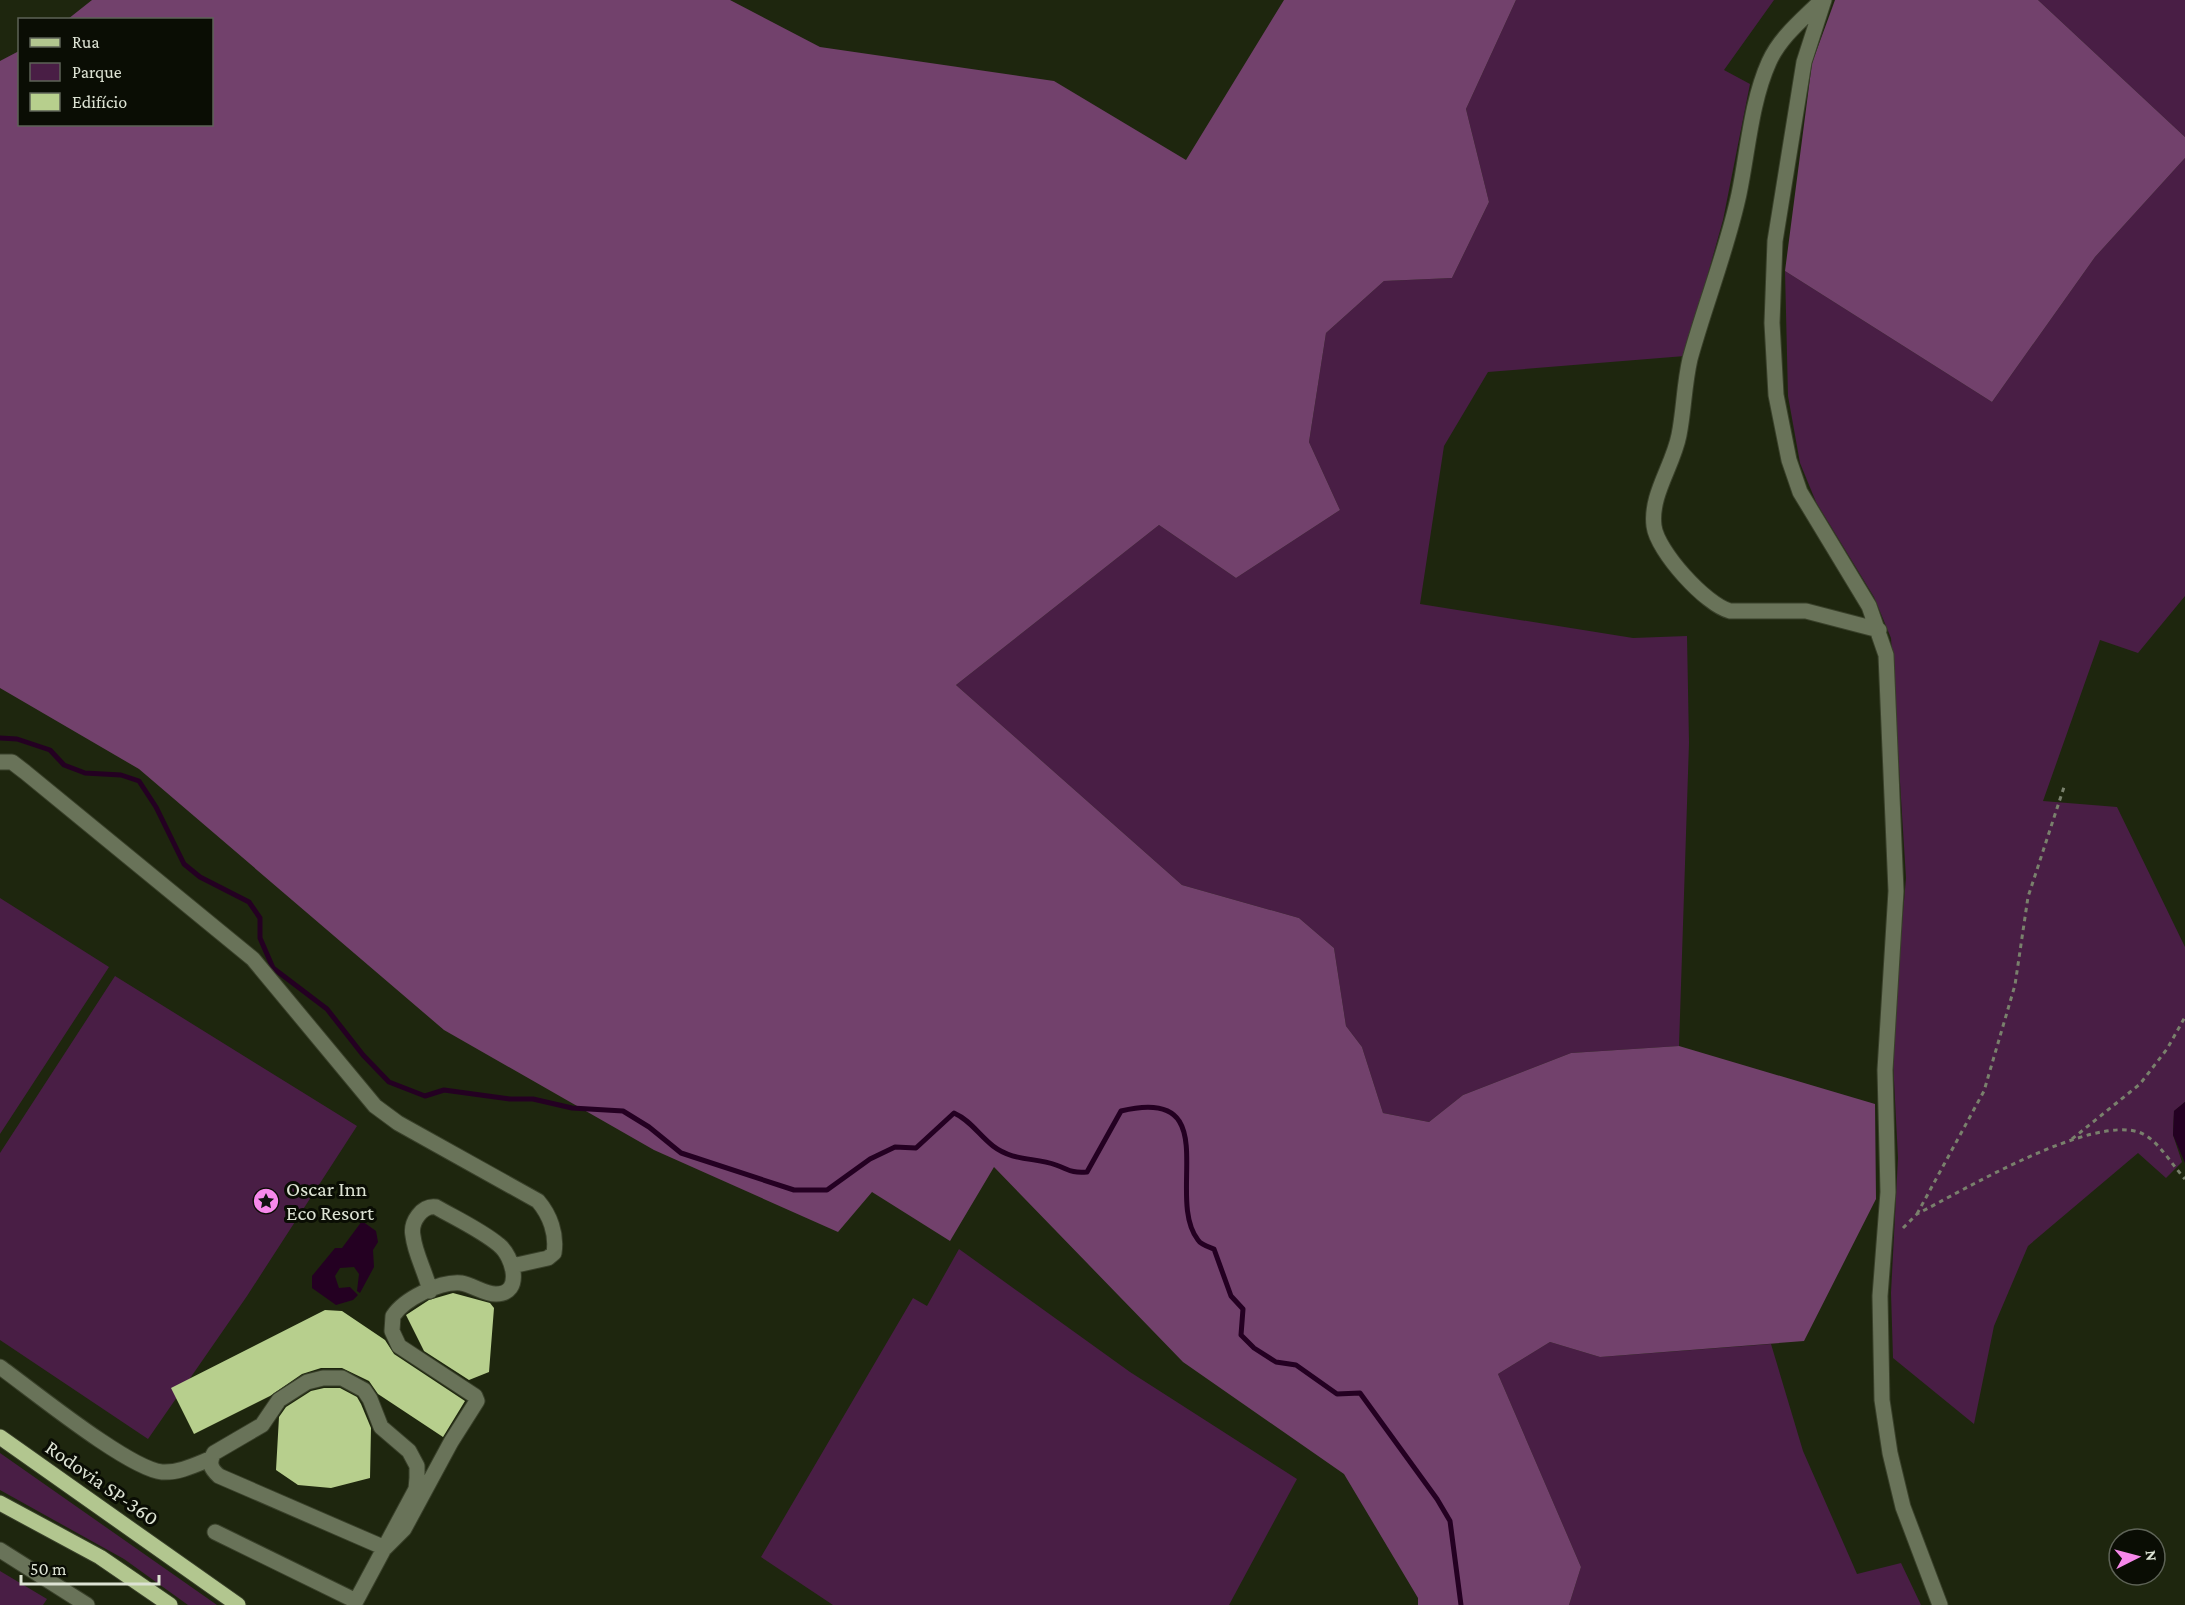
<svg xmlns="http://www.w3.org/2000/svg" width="2185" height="1605" font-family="'Crimson Pro',serif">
<rect width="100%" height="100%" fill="#1e260e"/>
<path fill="#491e45" d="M 1516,0 L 1774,0 L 1724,70 L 1750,84 L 1723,220 L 1685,356 L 1488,372 L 1444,446 L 1420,604 L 1633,638 L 1687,636 L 1689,743 L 1679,1046 L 1571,1053 L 1463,1095 L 1429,1122 L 1383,1113 L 1362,1047 L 1346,1026 L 1334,948 L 1299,918 L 1182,885 L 956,685 L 1159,525 L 1236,578 L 1340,510 L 1309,442 L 1326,333 L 1384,281 L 1452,278 L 1489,202 L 1466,109 Z
M 2038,0 L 2185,0 L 2185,137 Z
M 2185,158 L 2185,596 L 2138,653 L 2100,640 L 2043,801 L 2117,807 L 2185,947 L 2185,1102 L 2174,1111 L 2173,1135 L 2182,1162 L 2166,1178 L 2138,1153 L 2028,1246 L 1994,1326 L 1974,1424 L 1893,1358 L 1891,1293 L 1898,1158 L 1892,1041 L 1906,878 L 1891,638 L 1874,597 L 1816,502 L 1800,463 L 1788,396 L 1785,271 L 1992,402 L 2095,257 Z
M 0,898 L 109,967 L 0,1134 Z
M 115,976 L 357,1126 L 247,1296 L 148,1439 L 0,1340 L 0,1153 Z
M 959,1249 L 1130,1372 L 1297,1479 L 1229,1605 L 833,1605 L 761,1557 L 913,1298 L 927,1306 Z
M 1550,1342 L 1600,1357 L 1771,1344 L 1803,1451 L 1857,1574 L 1901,1563 L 1921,1605 L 1569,1605 L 1581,1567 L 1498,1374 Z
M 0,1453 L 217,1605 L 188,1605 L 124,1559 L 0,1490 Z
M 0,1571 L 47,1599 L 43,1605 L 0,1605 Z"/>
<path fill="#72416c" d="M 92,0 L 730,0 L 820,47 L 1054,81 L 1186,160 L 1284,0 L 1516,0 L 1466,109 L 1489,202 L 1452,278 L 1384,281 L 1326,333 L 1309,442 L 1340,510 L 1236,578 L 1159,525 L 956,685 L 1182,885 L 1299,918 L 1334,948 L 1346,1026 L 1362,1047 L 1383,1113 L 1429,1122 L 1463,1095 L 1571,1053 L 1679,1046 L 1875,1104 L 1876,1199 L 1804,1341 L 1600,1357 L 1550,1342 L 1498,1374 L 1581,1567 L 1569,1605 L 1418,1605 L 1418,1598 L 1344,1474 L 1183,1362 L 994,1167 L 950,1241 L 872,1192 L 838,1232 L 654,1150 L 444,1030 L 139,769 L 0,688 L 0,61 L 19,51 L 20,124 L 212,124 L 212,20 L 68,19 Z
M 1835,0 L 2038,0 L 2185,137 L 2185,158 L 2095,257 L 1992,402 L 1785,271 L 1812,63 Z"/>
<path fill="#240022" d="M 2185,1102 L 2185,1163 L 2173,1135 L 2174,1111 Z
M 362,1221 L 376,1231 L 378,1242 L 373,1250 L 374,1267 L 360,1293 L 357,1291 L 359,1274 L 354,1267 L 340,1268 L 335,1276 L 339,1288 L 350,1287 L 358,1295 L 353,1300 L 336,1305 L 312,1288 L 312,1276 L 335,1248 L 342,1248 Z"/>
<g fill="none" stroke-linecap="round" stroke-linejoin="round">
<path stroke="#240022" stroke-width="5" d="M 0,738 L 17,739 L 50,750 L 64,765 L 85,773 L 121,775 L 139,781 L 156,807 L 184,864 L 200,877 L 249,902 L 260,918 L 260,938 L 273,968 L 327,1009 L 363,1055 L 389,1082 L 425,1096 L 444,1090 L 510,1099 L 533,1099 L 572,1108 L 623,1111 L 649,1127 L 681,1153 L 794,1190 L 827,1190 L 870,1159 L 895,1147 L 916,1148 L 954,1113 C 970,1120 979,1135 993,1146 C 1014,1162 1035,1157 1056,1165 C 1070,1170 1070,1173 1087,1172 L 1121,1111 C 1227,1085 1164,1197 1198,1240 C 1201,1245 1209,1247 1214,1249 L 1231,1296 L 1243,1309 L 1241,1335 L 1254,1348 L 1276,1362 L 1296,1365 L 1337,1394 L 1360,1393 L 1437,1499 L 1450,1521 L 1461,1605"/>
</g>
<path fill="#b7cf8d" d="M 453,1293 L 490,1303 L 494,1308 L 489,1372 L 469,1380 L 424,1351 L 406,1315 L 429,1300 Z
M 325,1310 L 342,1311 L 385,1340 L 394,1354 L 465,1401 L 443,1437 L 378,1394 L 369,1381 L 342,1368 L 321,1368 L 302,1374 L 270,1396 L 194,1434 L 171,1388 Z
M 324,1388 L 340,1388 L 357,1397 L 361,1404 L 371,1428 L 370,1478 L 331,1488 L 298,1485 L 276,1470 L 279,1417 L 286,1407 L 311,1391 Z"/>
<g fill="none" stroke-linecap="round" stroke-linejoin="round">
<g stroke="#39402a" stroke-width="17">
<path id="minor" d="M 1822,0 C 1803,19 1780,37 1769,62 C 1751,102 1748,151 1739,194 C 1727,250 1705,304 1690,359 C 1684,385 1684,410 1679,435 C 1673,466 1650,495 1654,526 C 1657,551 1706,605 1730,611 L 1806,611 L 1879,630
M 1824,0 L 1804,62 L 1775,241 L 1772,323 L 1776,395 L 1789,460 L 1800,492 L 1869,606 L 1886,655 L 1896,891 L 1885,1070 L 1888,1192 L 1880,1296 L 1882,1400 L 1890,1453 L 1903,1507 L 1940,1605
M 0,762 L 12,762 L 25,772 L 253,959 L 375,1106 L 398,1123 L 538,1201 C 550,1215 557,1234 554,1253 L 548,1258 L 512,1266
M 0,1367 C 32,1390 129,1469 162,1472 C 179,1473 195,1465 210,1459
M 215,1532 L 356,1601 L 416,1489 L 417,1478 L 417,1466 L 409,1451 L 381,1427 L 370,1399 L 364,1390 L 342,1378 L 323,1378 L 307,1382 L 279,1400 L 262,1425 L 214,1453 C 208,1463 211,1469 219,1476 L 385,1548 L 404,1529 L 451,1442 L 477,1401 L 475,1396 L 399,1346 L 392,1331 L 393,1316 C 404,1299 440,1281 461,1283 C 473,1285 484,1294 496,1294 C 524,1294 513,1256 499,1245 C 481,1230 457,1219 436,1207 C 422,1205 410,1222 413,1236 C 415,1254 426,1273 430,1291
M 0,1550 L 87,1605"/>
</g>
<g stroke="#39402a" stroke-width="17">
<path id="major" d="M 0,1437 L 238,1605
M 0,1503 L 100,1557 L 170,1605"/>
</g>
<path stroke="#79806c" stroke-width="3" stroke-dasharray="4.5 4.5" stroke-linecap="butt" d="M 2072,1139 L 2140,1084 L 2167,1049 L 2185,1017
M 1917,1214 L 1984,1091 L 2015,985 L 2028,897 L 2064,787
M 1903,1228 L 1917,1214 C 1962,1191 2093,1113 2141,1133 C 2158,1140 2172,1165 2185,1179"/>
<use href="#minor" stroke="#697359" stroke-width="15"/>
<use href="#major" stroke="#b2c68f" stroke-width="15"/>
</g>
<defs>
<g id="sight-disc" transform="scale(1.35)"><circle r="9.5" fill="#f788eb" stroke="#0a0d04"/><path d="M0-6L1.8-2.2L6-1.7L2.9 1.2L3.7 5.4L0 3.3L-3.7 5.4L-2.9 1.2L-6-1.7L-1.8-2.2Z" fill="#111"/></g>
</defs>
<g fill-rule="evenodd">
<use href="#sight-disc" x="266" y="1201"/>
</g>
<g text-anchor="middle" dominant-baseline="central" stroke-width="6" stroke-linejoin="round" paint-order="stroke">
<g font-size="21" fill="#dde3d4" stroke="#0a0d04" text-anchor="start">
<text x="286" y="1189">Oscar Inn<tspan x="286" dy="24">Eco Resort</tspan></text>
</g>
<g font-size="21" fill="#dde3d4" stroke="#0a0d04">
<text transform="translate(102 1483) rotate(35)">Rodovia SP-360</text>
</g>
</g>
<rect x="18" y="18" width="195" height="108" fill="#0a0d04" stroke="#5e6357" stroke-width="1.5"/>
<rect x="30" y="38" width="30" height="9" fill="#b2c68f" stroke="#5e6357" stroke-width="1.5"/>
<text x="72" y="48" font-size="18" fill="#dde3d4">Rua</text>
<rect x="30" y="63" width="30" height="18" fill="#491e45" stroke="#5e6357" stroke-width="1.5"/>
<text x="72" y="78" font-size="18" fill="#dde3d4">Parque</text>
<rect x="30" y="93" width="30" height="18" fill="#b7cf8d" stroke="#5e6357" stroke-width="1.5"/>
<text x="72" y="108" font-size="18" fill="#dde3d4">Edifício</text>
<g transform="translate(2137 1557) rotate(84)"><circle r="28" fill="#0a0d04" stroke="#5e6357" stroke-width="1.5"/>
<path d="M0-4.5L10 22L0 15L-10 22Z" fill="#f788eb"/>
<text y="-9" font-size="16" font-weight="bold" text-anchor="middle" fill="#dde3d4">N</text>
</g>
<path d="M21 1575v9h138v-9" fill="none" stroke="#dde3d4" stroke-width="3"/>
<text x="30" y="1575" font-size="18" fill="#dde3d4" stroke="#0a0d04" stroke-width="4.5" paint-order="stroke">50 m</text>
</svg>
